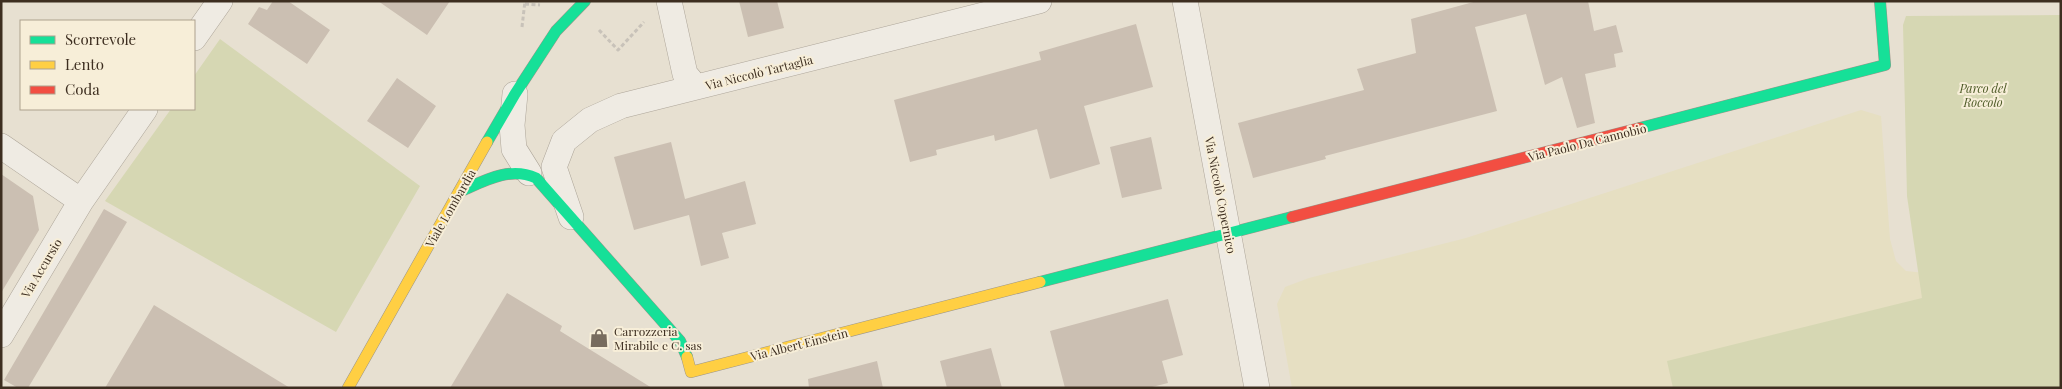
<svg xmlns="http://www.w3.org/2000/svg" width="2062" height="389" font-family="'Playfair Display',serif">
<rect width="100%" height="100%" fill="#e7e0d1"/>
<path fill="#e6dfc2" d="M 1861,110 L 1881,116 L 1890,239 L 1896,261 L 1906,271 L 1925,273 L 2061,388 L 1292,388 L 1277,304 L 1285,287 L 1309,278 L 1466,238 Z"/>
<path fill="#d6d7b3" d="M 2061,15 L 2061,388 L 1673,388 L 1667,361 L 1922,298 L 1907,196 L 1903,25 L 1906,16 Z
M 220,39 L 420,186 L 336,332 L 105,201 L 171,109 L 194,109 L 194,76 Z"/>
<path fill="#cbbfb2" d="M 273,1 L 288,1 L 330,30 L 307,64 L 248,24 L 259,7 L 267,10 Z
M 378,1 L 450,1 L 427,35 Z
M 739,1 L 777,1 L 784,28 L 748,37 Z
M 1477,1 L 1588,1 L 1594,31 L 1616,25 L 1623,52 L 1614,54 L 1616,67 L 1585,74 L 1595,123 L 1577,128 L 1562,77 L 1545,85 L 1526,14 L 1475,27 L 1497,111 L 1325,156 L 1326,159 L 1253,178 L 1238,123 L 1364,90 L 1357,69 L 1416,53 L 1411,19 Z
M 1136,24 L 1153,87 L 1084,106 L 1100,164 L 1050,179 L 1037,129 L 995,141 L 994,135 L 936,150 L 937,155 L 910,162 L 894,100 L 1041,60 L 1039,52 Z
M 397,78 L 436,106 L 408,148 L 367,121 Z
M 1151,137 L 1162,189 L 1122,198 L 1110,147 Z
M 671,142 L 685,199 L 745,181 L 756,224 L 722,233 L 729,258 L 701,266 L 689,215 L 634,230 L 614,157 Z
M 1,174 L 33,196 L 39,230 L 1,293 Z
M 104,209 L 127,222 L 28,388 L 18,388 L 4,380 Z
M 507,293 L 562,326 L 560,331 L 652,388 L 450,388 Z
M 1168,299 L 1183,355 L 1162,361 L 1168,383 L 1148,388 L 1065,388 L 1050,331 Z
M 154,305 L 290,388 L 105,388 Z
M 991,348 L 1002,388 L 947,388 L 940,361 Z
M 877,361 L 883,388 L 809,388 L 808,379 Z"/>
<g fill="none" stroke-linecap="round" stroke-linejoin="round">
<g stroke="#ada599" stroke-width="26">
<path id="street" d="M 669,1 L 685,74 L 696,87
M 1185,1 L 1257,388
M 194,38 L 220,1
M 515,94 L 512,125 L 514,149 L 529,173
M 1,146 L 81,201
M 571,217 L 554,167 L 564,141 L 590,120 L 621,106 L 1039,1
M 1,335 L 81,201 L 145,109"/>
</g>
<g stroke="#9c958a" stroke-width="12">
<path id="fast" d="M 1640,128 L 1885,65 L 1880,1
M 487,142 L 515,94 L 556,31 L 585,1
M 459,192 C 484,181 509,166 536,178 L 680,341 L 687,357
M 1040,282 L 1292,217"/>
</g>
<g stroke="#9c958a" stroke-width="12">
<path id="slow" d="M 687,357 L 691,372 L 1040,282
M 348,388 L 487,142"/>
</g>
<g stroke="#9c958a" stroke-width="12">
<path id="jam" d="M 1292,217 L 1640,128"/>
</g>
<path stroke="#c8c2b9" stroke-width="3" stroke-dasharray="4 2.5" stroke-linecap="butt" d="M 525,4 L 540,5
M 522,27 L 525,1
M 599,30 L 618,50 L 644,22"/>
<use href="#street" stroke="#efebe3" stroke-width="25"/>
<use href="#fast" stroke="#16e098" stroke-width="11"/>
<use href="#slow" stroke="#ffcf43" stroke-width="11"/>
<use href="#jam" stroke="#f24e42" stroke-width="11"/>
</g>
<defs>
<g id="shop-bare" transform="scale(1.5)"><path d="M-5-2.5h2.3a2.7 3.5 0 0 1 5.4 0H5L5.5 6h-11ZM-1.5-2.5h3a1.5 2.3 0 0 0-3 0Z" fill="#786c5e" stroke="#f7eed8" stroke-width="2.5" paint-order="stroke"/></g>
</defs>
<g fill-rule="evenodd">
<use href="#shop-bare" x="599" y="338"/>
</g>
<g text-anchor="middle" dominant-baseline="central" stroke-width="4" stroke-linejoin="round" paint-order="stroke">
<g font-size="12" fill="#3d2e20" stroke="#f7eed8">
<text transform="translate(759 72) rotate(-14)">Via Niccolò Tartaglia</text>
<text transform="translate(1587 142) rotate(-14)">Via Paolo Da Cannobio</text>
<text transform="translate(1221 195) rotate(79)">Via Niccolò Copernico</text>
<text transform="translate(450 208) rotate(-60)">Viale Lombardia</text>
<text transform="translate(41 268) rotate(-59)">Via Accursio</text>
<text transform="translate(799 344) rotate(-14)">Via Albert Einstein</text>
</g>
<g font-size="12" font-style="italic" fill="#4d5a26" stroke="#f7eed8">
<text x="1983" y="88">Parco del<tspan x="1983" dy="14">Roccolo</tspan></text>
</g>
<g font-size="12" fill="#3d2e20" stroke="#f7eed8" text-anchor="start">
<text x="614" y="331">Carrozzeria<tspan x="614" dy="14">Mirabile e C. sas</tspan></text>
</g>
</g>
<rect width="2062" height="389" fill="none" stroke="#3d2e20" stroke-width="5"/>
<rect x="20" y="20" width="175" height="90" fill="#f7eed8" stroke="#ada18e"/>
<rect x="30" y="36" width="25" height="8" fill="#16e098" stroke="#ada18e"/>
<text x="65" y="45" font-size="15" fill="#3d2e20">Scorrevole</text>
<rect x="30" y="61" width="25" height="8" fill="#ffcf43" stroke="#ada18e"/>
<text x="65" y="70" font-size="15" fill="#3d2e20">Lento</text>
<rect x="30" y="86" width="25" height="8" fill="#f24e42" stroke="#ada18e"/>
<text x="65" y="95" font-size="15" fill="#3d2e20">Coda</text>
</svg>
